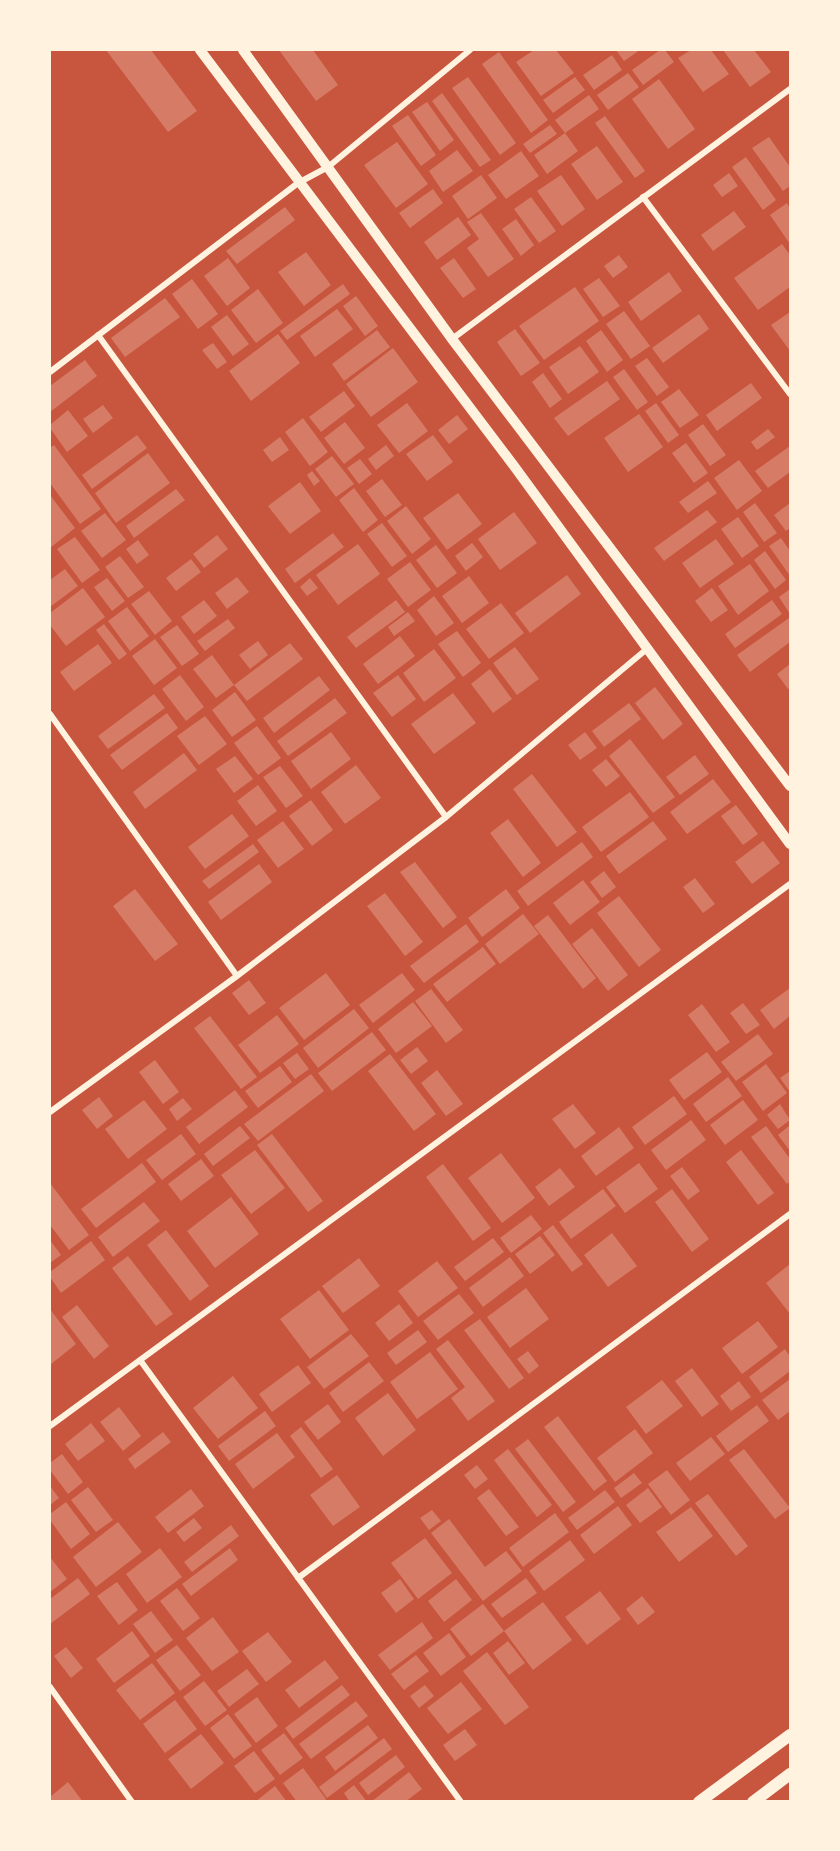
<svg xmlns="http://www.w3.org/2000/svg" width="840" height="1851" font-family="'Fira Sans Condensed',sans-serif">
<rect width="100%" height="100%" fill="#c8553d"/>
<path fill="#d67c66" d="M 106,50 L 151,50 L 197,111 L 168,132 Z
M 279,50 L 313,50 L 338,85 L 316,101 Z
M 534,50 L 556,50 L 574,73 L 541,96 L 516,62 Z
M 616,50 L 640,50 L 624,61 Z
M 660,50 L 665,50 L 674,62 L 643,85 L 632,70 Z
M 691,50 L 711,50 L 729,74 L 703,92 L 678,58 Z
M 723,50 L 754,50 L 771,72 L 750,87 Z
M 499,52 L 548,120 L 531,133 L 482,64 Z
M 612,55 L 622,70 L 594,90 L 583,75 Z
M 628,73 L 639,87 L 608,110 L 597,95 Z
M 468,77 L 516,143 L 500,155 L 452,88 Z
M 575,77 L 585,90 L 553,113 L 543,100 Z
M 659,79 L 695,129 L 668,149 L 632,99 Z
M 442,93 L 491,160 L 480,167 L 432,101 Z
M 589,95 L 599,109 L 565,133 L 555,120 Z
M 427,102 L 454,140 L 440,151 L 412,112 Z
M 408,115 L 436,155 L 421,166 L 392,126 Z
M 605,116 L 645,171 L 635,178 L 595,123 Z
M 550,125 L 557,134 L 530,153 L 523,144 Z
M 565,133 L 578,151 L 547,174 L 534,155 Z
M 769,137 L 790,167 L 790,186 L 783,191 L 752,148 Z
M 397,142 L 428,184 L 396,208 L 364,165 Z
M 597,146 L 623,182 L 597,200 L 571,164 Z
M 457,150 L 473,171 L 443,192 L 429,171 Z
M 521,151 L 539,176 L 506,199 L 488,175 Z
M 746,157 L 776,200 L 763,210 L 732,167 Z
M 729,173 L 738,186 L 722,197 L 713,185 Z
M 481,175 L 497,198 L 468,219 L 452,196 Z
M 561,175 L 585,209 L 562,226 L 537,191 Z
M 433,189 L 443,203 L 410,228 L 399,213 Z
M 531,197 L 556,231 L 539,243 L 514,209 Z
M 787,203 L 790,209 L 790,244 L 770,215 Z
M 285,207 L 295,220 L 237,264 L 226,251 Z
M 734,211 L 746,227 L 713,251 L 701,235 Z
M 481,213 L 514,259 L 488,277 L 467,248 L 479,239 L 467,222 Z
M 458,217 L 471,235 L 437,260 L 424,242 Z
M 516,219 L 534,245 L 521,256 L 502,229 Z
M 782,244 L 790,255 L 790,287 L 758,310 L 734,278 Z
M 306,252 L 331,285 L 304,306 L 278,272 Z
M 619,255 L 628,267 L 613,278 L 604,266 Z
M 228,258 L 250,288 L 227,306 L 204,276 Z
M 454,258 L 476,289 L 463,298 L 440,268 Z
M 669,272 L 682,291 L 641,321 L 628,302 Z
M 599,278 L 620,306 L 603,317 L 583,289 Z
M 192,279 L 218,314 L 198,329 L 172,294 Z
M 343,284 L 350,294 L 287,340 L 280,331 Z
M 575,287 L 599,321 L 544,360 L 519,326 Z
M 258,289 L 283,323 L 256,343 L 231,310 Z
M 356,296 L 378,326 L 365,336 L 343,306 Z
M 165,298 L 180,317 L 125,357 L 111,338 Z
M 337,309 L 353,329 L 315,357 L 300,336 Z
M 624,311 L 650,346 L 631,359 L 606,324 Z
M 790,312 L 790,351 L 771,325 Z
M 699,314 L 709,329 L 663,363 L 652,348 Z
M 227,315 L 249,344 L 233,356 L 211,327 Z
M 515,329 L 540,363 L 521,376 L 497,342 Z
M 377,330 L 390,347 L 344,381 L 332,364 Z
M 601,330 L 623,360 L 607,372 L 586,341 Z
M 278,334 L 300,363 L 251,401 L 229,371 Z
M 213,343 L 227,362 L 217,369 L 202,350 Z
M 580,346 L 599,372 L 568,394 L 549,367 Z
M 393,348 L 418,382 L 371,417 L 346,384 Z
M 647,358 L 669,387 L 657,396 L 635,366 Z
M 85,360 L 97,376 L 50,412 L 50,386 Z
M 624,369 L 648,402 L 637,410 L 613,377 Z
M 543,373 L 562,399 L 550,408 L 532,382 Z
M 607,381 L 620,399 L 568,436 L 554,418 Z
M 751,383 L 762,398 L 717,431 L 706,415 Z
M 679,389 L 699,415 L 680,428 L 661,402 Z
M 344,391 L 355,406 L 321,432 L 309,417 Z
M 407,403 L 428,431 L 399,453 L 377,425 Z
M 656,403 L 679,435 L 668,443 L 645,411 Z
M 103,405 L 113,418 L 93,433 L 83,419 Z
M 68,410 L 88,436 L 67,452 L 50,428 L 50,425 Z
M 639,414 L 663,447 L 628,472 L 604,438 Z
M 457,415 L 468,429 L 449,444 L 438,430 Z
M 303,418 L 328,452 L 310,466 L 285,432 Z
M 345,422 L 365,448 L 344,464 L 324,438 Z
M 703,424 L 726,455 L 710,466 L 688,435 Z
M 768,429 L 775,437 L 757,450 L 751,442 Z
M 137,435 L 147,448 L 92,489 L 82,475 Z
M 433,435 L 453,462 L 427,481 L 406,454 Z
M 280,437 L 289,450 L 272,462 L 263,450 Z
M 686,443 L 708,473 L 694,483 L 672,453 Z
M 54,445 L 101,509 L 80,524 L 50,483 L 50,448 Z
M 386,445 L 394,456 L 376,470 L 368,459 Z
M 790,446 L 790,472 L 768,488 L 755,471 Z
M 148,453 L 170,483 L 116,523 L 95,493 Z
M 332,456 L 354,484 L 336,497 L 315,469 Z
M 360,459 L 372,474 L 359,484 L 347,468 Z
M 739,460 L 762,491 L 737,510 L 714,478 Z
M 312,471 L 320,481 L 314,486 L 307,475 Z
M 382,479 L 402,505 L 385,517 L 366,491 Z
M 708,481 L 717,493 L 688,513 L 679,502 Z
M 300,482 L 321,511 L 290,534 L 268,506 Z
M 354,488 L 378,520 L 363,532 L 339,500 Z
M 176,489 L 185,500 L 134,538 L 126,526 Z
M 458,493 L 482,524 L 447,550 L 423,518 Z
M 50,495 L 75,528 L 50,548 Z
M 755,503 L 777,533 L 764,542 L 743,512 Z
M 790,503 L 790,528 L 786,531 L 774,515 Z
M 406,506 L 431,539 L 412,554 L 387,521 Z
M 707,510 L 717,522 L 664,561 L 654,548 Z
M 514,512 L 537,543 L 500,570 L 478,539 Z
M 105,513 L 126,540 L 102,558 L 81,531 Z
M 738,517 L 759,546 L 742,558 L 721,529 Z
M 382,523 L 407,556 L 392,567 L 367,534 Z
M 333,533 L 344,547 L 295,583 L 285,569 Z
M 217,535 L 228,549 L 204,568 L 193,554 Z
M 75,537 L 100,570 L 82,583 L 57,549 Z
M 781,538 L 790,551 L 790,576 L 769,546 Z
M 716,539 L 734,564 L 700,588 L 682,563 Z
M 138,540 L 149,555 L 137,564 L 126,549 Z
M 472,543 L 483,557 L 466,571 L 455,556 Z
M 358,544 L 380,574 L 338,605 L 316,575 Z
M 436,545 L 457,573 L 437,588 L 416,560 Z
M 765,551 L 786,580 L 775,589 L 754,560 Z
M 120,556 L 144,587 L 128,598 L 105,567 Z
M 191,559 L 201,572 L 176,591 L 166,578 Z
M 410,562 L 431,590 L 408,607 L 387,579 Z
M 750,564 L 769,591 L 738,615 L 718,586 Z
M 65,569 L 78,586 L 50,607 L 50,580 Z
M 567,575 L 581,594 L 530,633 L 515,613 Z
M 469,576 L 489,603 L 462,623 L 442,596 Z
M 237,577 L 249,592 L 227,609 L 215,593 Z
M 107,578 L 125,601 L 112,611 L 94,587 Z
M 310,578 L 318,588 L 307,596 L 300,587 Z
M 83,588 L 105,617 L 66,646 L 50,625 L 50,613 Z
M 712,588 L 728,610 L 711,622 L 695,601 Z
M 790,589 L 790,614 L 779,597 Z
M 149,591 L 172,621 L 155,635 L 131,604 Z
M 434,596 L 454,623 L 436,636 L 417,610 Z
M 204,600 L 217,616 L 194,634 L 181,617 Z
M 396,600 L 405,612 L 356,648 L 347,637 Z
M 772,600 L 782,614 L 735,648 L 725,634 Z
M 501,603 L 524,633 L 489,659 L 466,629 Z
M 127,607 L 149,636 L 130,651 L 108,621 Z
M 408,612 L 415,621 L 394,636 L 388,627 Z
M 789,618 L 790,620 L 790,642 L 750,672 L 737,655 Z
M 228,619 L 235,628 L 205,651 L 197,641 Z
M 104,624 L 127,654 L 119,660 L 96,630 Z
M 177,625 L 199,654 L 182,666 L 160,637 Z
M 457,631 L 481,663 L 463,677 L 438,644 Z
M 400,636 L 415,656 L 378,684 L 363,664 Z
M 155,639 L 177,668 L 154,685 L 132,656 Z
M 258,641 L 268,655 L 250,669 L 239,655 Z
M 290,643 L 303,659 L 247,701 L 234,685 Z
M 98,644 L 112,663 L 74,691 L 60,672 Z
M 515,647 L 539,679 L 517,695 L 493,663 Z
M 434,649 L 456,678 L 424,702 L 403,673 Z
M 212,655 L 234,685 L 216,698 L 193,669 Z
M 790,664 L 790,688 L 788,689 L 777,674 Z
M 490,669 L 512,699 L 493,713 L 471,684 Z
M 180,675 L 204,707 L 186,721 L 162,689 Z
M 398,675 L 416,699 L 392,717 L 373,693 Z
M 319,676 L 330,690 L 274,733 L 263,718 Z
M 655,687 L 683,724 L 663,740 L 635,703 Z
M 235,692 L 256,720 L 232,737 L 212,710 Z
M 453,693 L 476,723 L 434,754 L 411,724 Z
M 154,694 L 165,708 L 108,749 L 98,736 Z
M 335,698 L 347,713 L 288,756 L 277,741 Z
M 629,703 L 641,719 L 604,747 L 592,731 Z
M 167,713 L 178,728 L 122,770 L 110,755 Z
M 205,716 L 227,744 L 199,765 L 177,736 Z
M 257,726 L 281,758 L 258,775 L 234,743 Z
M 331,732 L 351,759 L 311,789 L 291,761 Z
M 585,732 L 597,748 L 580,760 L 568,745 Z
M 630,739 L 675,797 L 653,813 L 609,756 Z
M 184,753 L 197,770 L 145,809 L 133,792 Z
M 695,755 L 709,774 L 680,795 L 666,777 Z
M 235,756 L 253,779 L 234,793 L 216,769 Z
M 606,759 L 620,776 L 606,787 L 592,770 Z
M 356,765 L 381,798 L 345,824 L 321,792 Z
M 280,766 L 303,796 L 286,808 L 263,777 Z
M 532,774 L 577,832 L 557,847 L 513,789 Z
M 713,779 L 731,802 L 687,834 L 670,812 Z
M 258,785 L 277,811 L 256,826 L 237,801 Z
M 630,792 L 649,817 L 601,852 L 582,827 Z
M 311,800 L 333,830 L 312,846 L 289,816 Z
M 736,805 L 758,834 L 743,845 L 721,816 Z
M 232,814 L 249,836 L 205,869 L 188,847 Z
M 508,819 L 541,863 L 523,877 L 490,833 Z
M 283,821 L 304,849 L 278,868 L 257,840 Z
M 653,821 L 667,839 L 619,874 L 606,856 Z
M 763,841 L 780,863 L 752,884 L 735,862 Z
M 582,842 L 593,857 L 528,906 L 517,891 Z
M 253,844 L 259,852 L 209,889 L 202,881 Z
M 415,862 L 457,917 L 443,928 L 400,872 Z
M 259,864 L 272,882 L 221,920 L 208,902 Z
M 604,871 L 616,887 L 602,898 L 590,882 Z
M 695,878 L 715,904 L 703,913 L 683,887 Z
M 583,880 L 600,902 L 570,925 L 553,903 Z
M 135,889 L 178,944 L 155,961 L 113,906 Z
M 506,889 L 520,908 L 482,937 L 468,918 Z
M 385,893 L 423,942 L 405,956 L 367,906 Z
M 619,896 L 661,950 L 639,967 L 597,913 Z
M 523,914 L 539,934 L 500,964 L 485,944 Z
M 548,915 L 596,978 L 583,989 L 534,926 Z
M 466,924 L 479,942 L 424,983 L 410,966 Z
M 592,928 L 628,975 L 608,991 L 572,944 Z
M 483,947 L 496,964 L 447,1002 L 433,984 Z
M 326,973 L 350,1005 L 304,1040 L 279,1008 Z
M 402,973 L 415,990 L 373,1023 L 359,1005 Z
M 249,980 L 266,1003 L 249,1015 L 232,993 Z
M 790,988 L 790,1016 L 774,1029 L 760,1010 Z
M 431,989 L 463,1030 L 446,1043 L 415,1001 Z
M 413,1002 L 432,1026 L 396,1053 L 378,1029 Z
M 743,1003 L 760,1025 L 746,1034 L 730,1013 Z
M 702,1004 L 730,1042 L 716,1052 L 688,1015 Z
M 354,1009 L 369,1028 L 318,1068 L 303,1048 Z
M 277,1015 L 299,1044 L 260,1073 L 238,1045 Z
M 210,1016 L 257,1077 L 241,1089 L 194,1028 Z
M 372,1032 L 386,1050 L 332,1091 L 318,1073 Z
M 758,1034 L 773,1054 L 736,1081 L 721,1062 Z
M 417,1047 L 428,1061 L 411,1074 L 400,1060 Z
M 707,1052 L 722,1072 L 684,1100 L 669,1080 Z
M 297,1053 L 309,1069 L 295,1079 L 283,1063 Z
M 390,1054 L 436,1114 L 414,1131 L 368,1071 Z
M 155,1060 L 179,1092 L 163,1104 L 139,1072 Z
M 766,1064 L 787,1093 L 763,1111 L 742,1082 Z
M 280,1066 L 292,1082 L 258,1108 L 245,1091 Z
M 437,1070 L 463,1104 L 446,1116 L 421,1083 Z
M 790,1071 L 790,1092 L 780,1078 Z
M 311,1074 L 324,1091 L 258,1141 L 244,1124 Z
M 728,1077 L 742,1096 L 706,1122 L 693,1104 Z
M 235,1090 L 248,1107 L 199,1144 L 186,1127 Z
M 674,1096 L 687,1114 L 645,1145 L 632,1127 Z
M 99,1097 L 113,1116 L 97,1129 L 82,1110 Z
M 183,1098 L 192,1109 L 177,1121 L 169,1109 Z
M 144,1100 L 167,1129 L 128,1159 L 105,1129 Z
M 743,1100 L 758,1120 L 725,1145 L 710,1125 Z
M 573,1104 L 596,1133 L 575,1149 L 552,1119 Z
M 780,1104 L 790,1120 L 778,1129 L 767,1115 Z
M 691,1120 L 706,1140 L 666,1170 L 651,1150 Z
M 790,1125 L 790,1151 L 778,1135 Z
M 240,1126 L 250,1138 L 213,1166 L 204,1154 Z
M 766,1126 L 790,1159 L 790,1181 L 787,1184 L 751,1137 Z
M 619,1127 L 634,1148 L 596,1176 L 581,1156 Z
M 181,1134 L 196,1154 L 162,1180 L 146,1160 Z
M 272,1134 L 323,1201 L 308,1212 L 257,1145 Z
M 255,1150 L 285,1188 L 251,1214 L 221,1175 Z
M 741,1150 L 774,1193 L 758,1205 L 726,1162 Z
M 501,1153 L 535,1198 L 502,1223 L 468,1178 Z
M 201,1159 L 214,1176 L 181,1201 L 168,1184 Z
M 142,1163 L 156,1182 L 96,1228 L 81,1209 Z
M 639,1163 L 658,1189 L 625,1213 L 606,1187 Z
M 443,1164 L 491,1228 L 473,1241 L 426,1177 Z
M 682,1167 L 700,1191 L 688,1200 L 670,1176 Z
M 560,1168 L 575,1187 L 549,1206 L 535,1187 Z
M 50,1183 L 89,1235 L 69,1250 L 50,1225 Z
M 603,1189 L 616,1206 L 571,1239 L 559,1222 Z
M 672,1189 L 709,1239 L 692,1252 L 655,1202 Z
M 231,1197 L 259,1234 L 215,1268 L 187,1231 Z
M 144,1202 L 160,1221 L 113,1257 L 98,1237 Z
M 531,1215 L 542,1229 L 511,1253 L 500,1238 Z
M 553,1225 L 583,1264 L 572,1272 L 543,1233 Z
M 166,1230 L 209,1286 L 190,1301 L 147,1245 Z
M 612,1233 L 637,1266 L 608,1287 L 584,1255 Z
M 540,1236 L 555,1255 L 530,1274 L 515,1254 Z
M 493,1238 L 504,1252 L 465,1281 L 454,1267 Z
M 50,1240 L 61,1255 L 50,1263 Z
M 91,1241 L 105,1260 L 61,1293 L 50,1277 L 50,1272 Z
M 128,1256 L 173,1314 L 156,1326 L 112,1268 Z
M 510,1257 L 524,1276 L 483,1307 L 469,1288 Z
M 359,1258 L 380,1286 L 343,1313 L 322,1286 Z
M 437,1261 L 458,1288 L 418,1317 L 398,1291 Z
M 790,1264 L 790,1314 L 766,1283 Z
M 526,1288 L 549,1319 L 510,1348 L 487,1317 Z
M 319,1290 L 349,1330 L 310,1359 L 280,1319 Z
M 459,1294 L 474,1313 L 438,1340 L 423,1321 Z
M 399,1304 L 413,1323 L 389,1341 L 375,1323 Z
M 77,1305 L 109,1346 L 94,1359 L 62,1317 Z
M 50,1309 L 76,1344 L 50,1365 Z
M 480,1319 L 524,1378 L 509,1389 L 464,1330 Z
M 758,1321 L 778,1347 L 742,1374 L 722,1348 Z
M 418,1330 L 427,1342 L 396,1365 L 387,1353 Z
M 351,1334 L 369,1356 L 324,1389 L 307,1367 Z
M 448,1340 L 495,1401 L 468,1421 L 451,1398 L 465,1387 L 436,1349 Z
M 785,1349 L 790,1357 L 790,1371 L 761,1393 L 749,1377 Z
M 528,1351 L 539,1366 L 529,1374 L 517,1359 Z
M 430,1352 L 458,1389 L 417,1419 L 390,1382 Z
M 369,1362 L 384,1381 L 343,1412 L 329,1393 Z
M 298,1365 L 311,1383 L 272,1412 L 259,1394 Z
M 692,1368 L 719,1404 L 702,1417 L 675,1381 Z
M 233,1376 L 258,1408 L 218,1439 L 193,1408 Z
M 790,1379 L 790,1411 L 778,1420 L 762,1400 Z
M 662,1380 L 683,1406 L 646,1434 L 626,1407 Z
M 739,1381 L 751,1397 L 731,1411 L 720,1396 Z
M 388,1393 L 416,1430 L 383,1456 L 355,1418 Z
M 328,1404 L 341,1422 L 318,1440 L 304,1422 Z
M 757,1405 L 769,1421 L 728,1452 L 716,1436 Z
M 119,1407 L 141,1436 L 123,1451 L 100,1422 Z
M 265,1411 L 276,1426 L 229,1461 L 218,1446 Z
M 558,1416 L 607,1481 L 594,1491 L 544,1427 Z
M 91,1423 L 105,1441 L 78,1461 L 65,1444 Z
M 301,1427 L 333,1469 L 321,1478 L 290,1436 Z
M 635,1429 L 653,1453 L 615,1482 L 597,1458 Z
M 163,1432 L 171,1442 L 135,1469 L 128,1459 Z
M 277,1433 L 295,1457 L 253,1489 L 235,1464 Z
M 711,1437 L 725,1454 L 690,1481 L 676,1463 Z
M 528,1439 L 576,1502 L 563,1512 L 515,1449 Z
M 508,1449 L 552,1505 L 537,1517 L 494,1460 Z
M 744,1449 L 790,1508 L 775,1519 L 729,1460 Z
M 62,1454 L 83,1482 L 68,1494 L 50,1470 L 50,1463 Z
M 477,1465 L 488,1479 L 475,1489 L 464,1475 Z
M 667,1470 L 690,1500 L 671,1515 L 648,1484 Z
M 634,1473 L 642,1483 L 621,1498 L 614,1488 Z
M 337,1475 L 360,1507 L 333,1526 L 310,1495 Z
M 50,1486 L 59,1498 L 50,1505 Z
M 88,1487 L 113,1520 L 96,1532 L 71,1500 Z
M 648,1488 L 662,1507 L 640,1523 L 626,1505 Z
M 191,1489 L 204,1506 L 168,1533 L 155,1517 Z
M 489,1489 L 519,1527 L 506,1536 L 477,1498 Z
M 605,1490 L 615,1502 L 577,1530 L 568,1518 Z
M 708,1494 L 748,1546 L 736,1556 L 695,1503 Z
M 66,1502 L 90,1534 L 71,1549 L 50,1520 L 50,1514 Z
M 618,1506 L 632,1525 L 594,1554 L 580,1535 Z
M 691,1507 L 713,1536 L 679,1562 L 656,1532 Z
M 432,1510 L 441,1521 L 429,1530 L 420,1518 Z
M 555,1513 L 569,1532 L 523,1567 L 509,1548 Z
M 194,1518 L 202,1528 L 184,1542 L 176,1532 Z
M 449,1519 L 485,1567 L 506,1551 L 522,1571 L 483,1601 L 431,1533 Z
M 118,1522 L 142,1552 L 96,1587 L 73,1557 Z
M 231,1525 L 239,1536 L 192,1572 L 184,1562 Z
M 425,1538 L 452,1573 L 418,1599 L 391,1563 Z
M 570,1540 L 585,1560 L 544,1591 L 529,1571 Z
M 160,1548 L 182,1577 L 147,1603 L 126,1574 Z
M 230,1548 L 238,1560 L 191,1596 L 182,1584 Z
M 50,1557 L 67,1579 L 50,1592 Z
M 78,1578 L 90,1594 L 50,1624 L 50,1599 Z
M 526,1578 L 537,1593 L 502,1618 L 491,1604 Z
M 400,1579 L 414,1599 L 396,1613 L 381,1593 Z
M 456,1579 L 472,1600 L 444,1622 L 428,1601 Z
M 117,1582 L 138,1610 L 119,1625 L 97,1596 Z
M 177,1588 L 200,1618 L 183,1631 L 160,1601 Z
M 600,1591 L 621,1619 L 587,1645 L 565,1617 Z
M 642,1596 L 655,1612 L 638,1625 L 626,1609 Z
M 543,1602 L 572,1640 L 533,1670 L 504,1631 Z
M 483,1604 L 504,1631 L 471,1656 L 450,1629 Z
M 151,1611 L 173,1640 L 155,1653 L 133,1624 Z
M 213,1617 L 239,1652 L 212,1671 L 186,1638 Z
M 422,1622 L 433,1638 L 390,1670 L 378,1655 Z
M 132,1631 L 150,1656 L 114,1683 L 96,1659 Z
M 268,1632 L 292,1662 L 266,1682 L 242,1651 Z
M 449,1633 L 466,1657 L 441,1676 L 423,1653 Z
M 508,1641 L 525,1663 L 509,1675 L 493,1653 Z
M 177,1645 L 201,1675 L 180,1691 L 156,1660 Z
M 66,1647 L 83,1668 L 71,1678 L 54,1656 Z
M 487,1652 L 529,1707 L 505,1725 L 463,1671 Z
M 416,1655 L 429,1671 L 404,1690 L 391,1674 Z
M 325,1660 L 339,1678 L 299,1708 L 285,1690 Z
M 152,1663 L 175,1693 L 140,1720 L 116,1690 Z
M 247,1669 L 259,1684 L 229,1707 L 217,1691 Z
M 204,1681 L 227,1710 L 205,1726 L 183,1697 Z
M 461,1682 L 482,1709 L 448,1734 L 427,1708 Z
M 342,1685 L 350,1695 L 293,1739 L 285,1728 Z
M 425,1685 L 434,1696 L 419,1708 L 410,1696 Z
M 257,1697 L 278,1726 L 256,1743 L 234,1714 Z
M 175,1700 L 197,1729 L 165,1753 L 143,1724 Z
M 356,1701 L 368,1716 L 311,1759 L 299,1744 Z
M 228,1714 L 252,1746 L 234,1759 L 210,1728 Z
M 368,1725 L 378,1738 L 335,1771 L 325,1757 Z
M 465,1729 L 477,1745 L 455,1761 L 443,1745 Z
M 284,1733 L 303,1758 L 280,1775 L 261,1750 Z
M 201,1734 L 224,1763 L 191,1789 L 168,1759 Z
M 384,1738 L 392,1749 L 327,1798 L 319,1787 Z
M 254,1751 L 275,1779 L 255,1793 L 234,1766 Z
M 396,1755 L 405,1767 L 368,1795 L 359,1783 Z
M 303,1768 L 326,1799 L 324,1802 L 297,1802 L 283,1783 Z
M 409,1772 L 422,1789 L 405,1802 L 371,1802 Z
M 68,1782 L 83,1802 L 50,1802 L 50,1797 Z
M 354,1785 L 367,1802 L 350,1802 L 344,1793 Z
M 275,1786 L 287,1802 L 255,1802 Z"/>
<g fill="none" stroke-linecap="round" stroke-linejoin="round">
<path stroke="#fff3e0" stroke-width="6" d="M 643,197 L 790,394
M 98,335 L 446,817
M 452,339 L 790,89
M 50,372 L 298,183 L 328,167 L 470,50
M 50,714 L 237,976
M 50,1112 L 237,976 L 446,817 L 648,648
M 140,1360 L 461,1802
M 50,1426 L 790,884
M 298,1578 L 790,1214
M 50,1687 L 132,1802"/>
<path stroke="#fff3e0" stroke-width="10" d="M 200,50 L 514,466 L 790,844
M 243,50 L 452,339 L 790,786"/>
<path stroke="#fff3e0" stroke-width="12" d="M 699,1802 L 790,1735
M 753,1802 L 790,1774"/>
</g>
<rect width="840" height="1851" fill="none" stroke="#fff3e0" stroke-width="102"/>
</svg>
